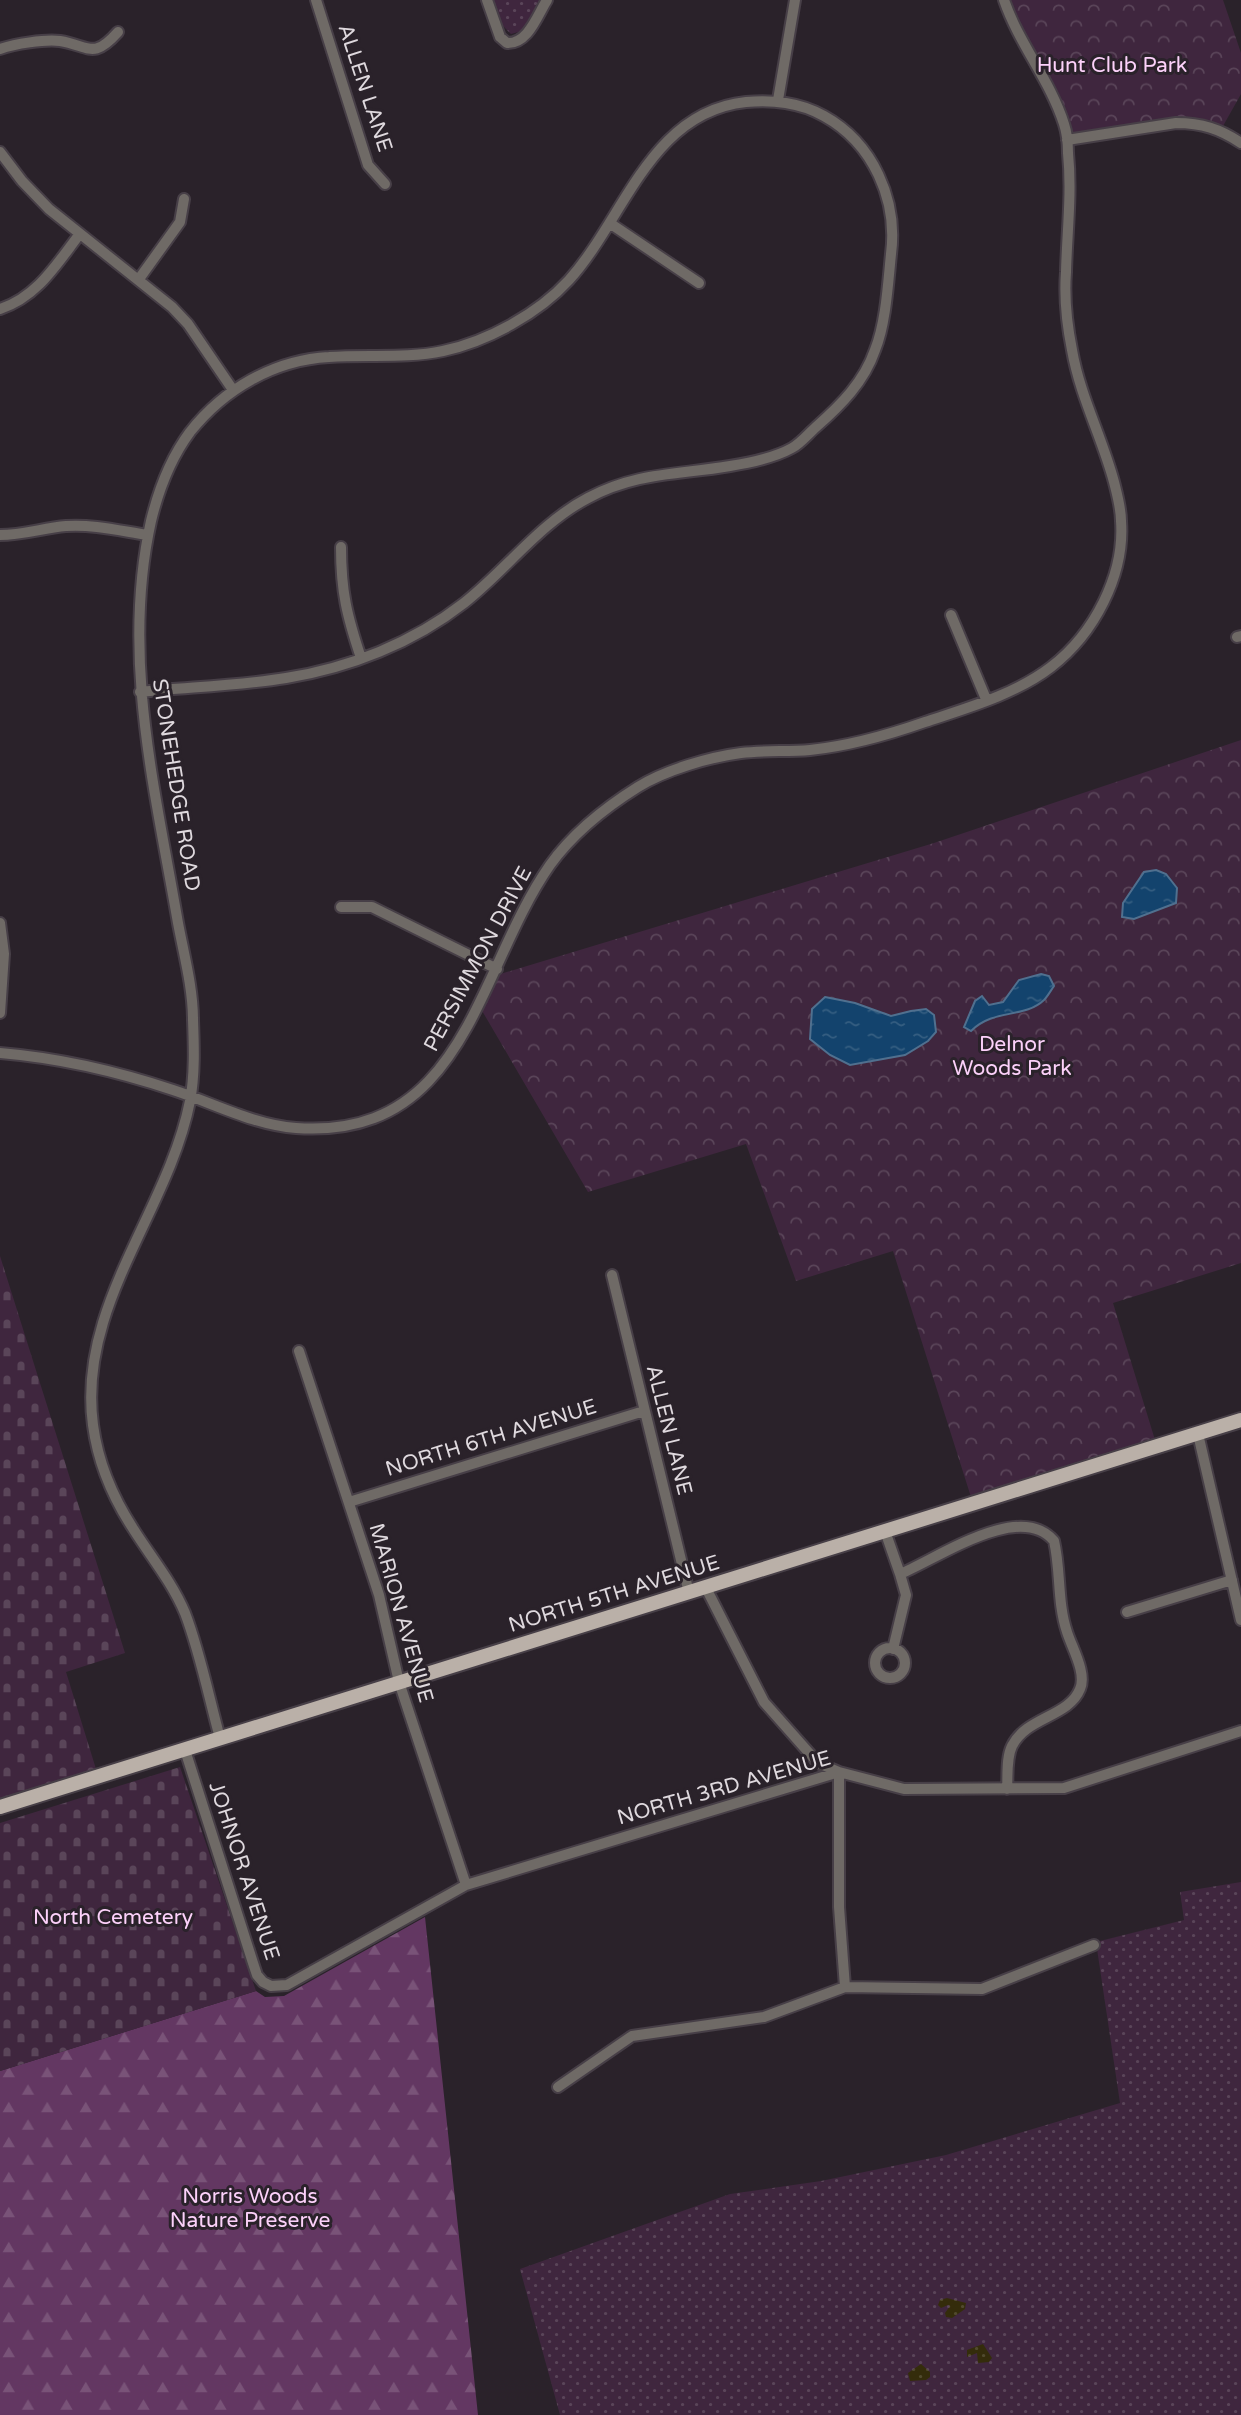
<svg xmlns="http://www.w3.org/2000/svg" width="1241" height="2415" font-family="'Varela Round',sans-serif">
<defs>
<pattern id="grass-dots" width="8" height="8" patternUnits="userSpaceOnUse" patternTransform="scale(1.75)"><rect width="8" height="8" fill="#3f263e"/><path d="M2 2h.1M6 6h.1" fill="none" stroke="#5a4559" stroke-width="1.8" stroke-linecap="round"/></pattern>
<pattern id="forest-firs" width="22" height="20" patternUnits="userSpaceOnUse" patternTransform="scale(1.75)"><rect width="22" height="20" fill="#633762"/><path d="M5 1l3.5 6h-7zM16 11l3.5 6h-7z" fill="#795378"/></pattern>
<pattern id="sand-dots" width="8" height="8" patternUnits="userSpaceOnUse" patternTransform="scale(1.75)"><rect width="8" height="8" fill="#342c0b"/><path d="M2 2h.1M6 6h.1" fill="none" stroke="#514a2e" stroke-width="1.8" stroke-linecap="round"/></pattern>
<pattern id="cemetery-stones" width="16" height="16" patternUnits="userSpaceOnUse" patternTransform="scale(1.75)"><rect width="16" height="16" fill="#3f263e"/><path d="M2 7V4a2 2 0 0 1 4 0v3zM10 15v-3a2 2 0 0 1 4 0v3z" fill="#5a4559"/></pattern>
<pattern id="park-crowns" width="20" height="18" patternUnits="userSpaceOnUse" patternTransform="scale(1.75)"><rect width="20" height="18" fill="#3f263e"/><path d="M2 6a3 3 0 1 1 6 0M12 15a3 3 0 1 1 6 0" fill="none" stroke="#5a4559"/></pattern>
<pattern id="water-ripples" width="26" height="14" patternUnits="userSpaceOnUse" patternTransform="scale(1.75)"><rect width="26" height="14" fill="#13436d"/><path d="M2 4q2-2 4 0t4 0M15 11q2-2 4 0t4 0" fill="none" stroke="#355e81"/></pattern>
</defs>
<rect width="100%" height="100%" fill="#2a222a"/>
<path fill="url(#grass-dots)" d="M 493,0 L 540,0 L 522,31 L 511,34 L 503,26 Z
M 1241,1882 L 1241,2415 L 560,2415 L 520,2269 L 730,2194 L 821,2181 L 946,2155 L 1120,2103 L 1096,1942 L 1184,1920 L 1180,1892 Z"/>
<path fill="url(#forest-firs)" d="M 425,1917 L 478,2415 L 0,2415 L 0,2071 L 256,1991 L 265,1997 L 284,1996 Z"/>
<path fill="url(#sand-dots)" d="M 947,2298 L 966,2303 L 965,2309 L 952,2318 L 946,2317 L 945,2313 L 950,2306 L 948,2305 L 941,2308 L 938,2305 L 940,2300 Z
M 983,2344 L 992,2358 L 989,2362 L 978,2363 L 977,2353 L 967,2357 L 967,2350 Z
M 921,2364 L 930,2372 L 930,2377 L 926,2380 L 910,2381 L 908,2373 Z"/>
<path fill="url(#cemetery-stones)" d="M 0,1256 L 125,1653 L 66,1672 L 96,1769 L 0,1799 Z
M 180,1767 L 256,1991 L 0,2071 L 0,1823 Z"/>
<path fill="url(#park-crowns)" d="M 1008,0 L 1223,0 L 1241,53 L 1241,94 L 1223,126 L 1200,120 L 1072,135 Z
M 1241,740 L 1241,1263 L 1113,1303 L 1155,1440 L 971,1497 L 893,1251 L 796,1281 L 746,1144 L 588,1192 L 481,1009 L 497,975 L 934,843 Z"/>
<path fill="url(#water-ripples)" stroke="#50708f" stroke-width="2" d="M 1156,870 L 1166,874 L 1177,888 L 1176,903 L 1134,919 L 1122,917 L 1123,903 L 1144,872 Z
M 1041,974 L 1049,976 L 1054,986 C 1051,990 1048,996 1044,1000 C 1024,1019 994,1008 971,1031 L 964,1027 L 975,1001 L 982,996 L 989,1005 L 1003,1002 L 1019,980 Z
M 825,997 L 855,1003 L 891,1016 L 911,1011 L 926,1009 L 934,1015 L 936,1032 L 928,1041 L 905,1055 L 850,1065 L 830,1055 L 810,1039 L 812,1009 Z"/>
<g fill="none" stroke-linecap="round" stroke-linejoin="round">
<g stroke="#473f47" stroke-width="14">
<path id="minor" d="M 316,0 L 368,165 L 385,184
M 487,0 L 500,37 L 507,43 C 528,44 537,16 547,0
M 0,49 C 14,44 45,39 60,41 C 90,46 93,60 118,32
M 778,100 L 795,0
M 1067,140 L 1176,123 C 1202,123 1220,129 1241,143
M 0,152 L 22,181 L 49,209 L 172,307 L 188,324 L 233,390
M 611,224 L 699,283
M 139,279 L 180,222 L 184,199
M 0,309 C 37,297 56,265 79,235
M 0,535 C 23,535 43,528 66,526 C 93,524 121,531 148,535
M 341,547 C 341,592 347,616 361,658
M 951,615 L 986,699
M 1237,637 L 1241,636
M 140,692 C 188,687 238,686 286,678 C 349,668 413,643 464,603 C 506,570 540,523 588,498 C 637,472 678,475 730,466 C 749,463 774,458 792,448 C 801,443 808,434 816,427 C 841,405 864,382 875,350 C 886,323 888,283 891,254 C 898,200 873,143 824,116 C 799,102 773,100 746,102 C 650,112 625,218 569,280 C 538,314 488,341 443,351 C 406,359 367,354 329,357 C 274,360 224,389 190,432 C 170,459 159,488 151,521 C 121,656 155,789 178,923 C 184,955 193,988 193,1020 C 194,1046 195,1075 190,1101 C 168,1212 77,1306 93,1425 C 98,1463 113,1498 134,1530 C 151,1557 172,1582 185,1613 C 200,1652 209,1698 220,1738
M 341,907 L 372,907 L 497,969
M 0,923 L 4,954 L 0,1013
M 0,1053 C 60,1058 116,1071 173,1090 C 213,1103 254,1125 296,1128 C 466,1140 476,971 550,865 C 573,833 606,807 638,787 C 665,770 710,757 741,753 C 764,750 787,752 810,750 C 849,746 888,735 925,722 C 967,708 1016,694 1051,667 C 1094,634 1125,575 1121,521 C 1121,508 1117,494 1114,482 C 1102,437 1080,396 1072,350 C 1067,325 1064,298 1066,272 C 1067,232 1072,193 1068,153 C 1068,144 1067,133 1064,124 C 1050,80 1019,44 1004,0
M 612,1275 L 689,1593
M 299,1351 L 379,1595 L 399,1682 L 466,1885
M 1198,1434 L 1241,1620
M 349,1502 L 644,1411
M 885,1531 L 900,1574 C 937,1559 1020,1500 1054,1541 C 1061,1571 1057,1602 1067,1632 C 1072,1648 1087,1673 1080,1689 C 1069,1717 1026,1717 1012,1746 C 1006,1758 1008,1776 1007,1789
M 706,1588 L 764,1702 L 818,1763 L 839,1772 L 839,1907 L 845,1987
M 1127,1612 L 1232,1580
M875 1663a15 15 0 1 1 30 0a15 15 0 1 1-30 0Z
M 893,1649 L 906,1595 L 900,1574
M 185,1750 L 253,1963 L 257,1975 L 263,1982 L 271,1986 L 287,1985 L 466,1885 L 839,1772 L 904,1789 L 1064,1788 L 1241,1731
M 558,2087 L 632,2036 L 764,2017 L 845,1987 L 982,1989 L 1094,1945"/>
</g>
<g stroke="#473f47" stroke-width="18">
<path id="major" d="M 0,1807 L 1241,1420"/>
</g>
<use href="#minor" stroke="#6f6a66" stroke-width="10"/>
<use href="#major" stroke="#bab0a8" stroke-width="14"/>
</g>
<g text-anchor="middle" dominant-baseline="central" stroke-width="6" stroke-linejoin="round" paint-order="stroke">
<g font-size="21" fill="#fcd1fa" stroke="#2a222a">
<text x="1112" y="65">Hunt Club Park</text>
<text x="1012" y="1044">Delnor<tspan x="1012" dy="24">Woods Park</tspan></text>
<text x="113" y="1917">North Cemetery</text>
<text x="250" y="2196">Norris Woods<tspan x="250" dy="24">Nature Preserve</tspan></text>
</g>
<g font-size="21" fill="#dfd9de" stroke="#2a222a">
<text transform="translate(365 88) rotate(72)">ALLEN LANE</text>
<text transform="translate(176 785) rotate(81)">STONEHEDGE ROAD</text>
<text transform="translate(478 959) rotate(-62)">PERSIMMON DRIVE</text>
<text transform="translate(669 1430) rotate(76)">ALLEN LANE</text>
<text transform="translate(491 1438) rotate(-17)">NORTH 6TH AVENUE</text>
<text transform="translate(614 1594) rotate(-17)">NORTH 5TH AVENUE</text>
<text transform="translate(401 1613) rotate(74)">MARION AVENUE</text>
<text transform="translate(724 1788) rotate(-16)">NORTH 3RD AVENUE</text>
<text transform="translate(244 1871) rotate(72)">JOHNOR AVENUE</text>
</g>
</g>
</svg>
